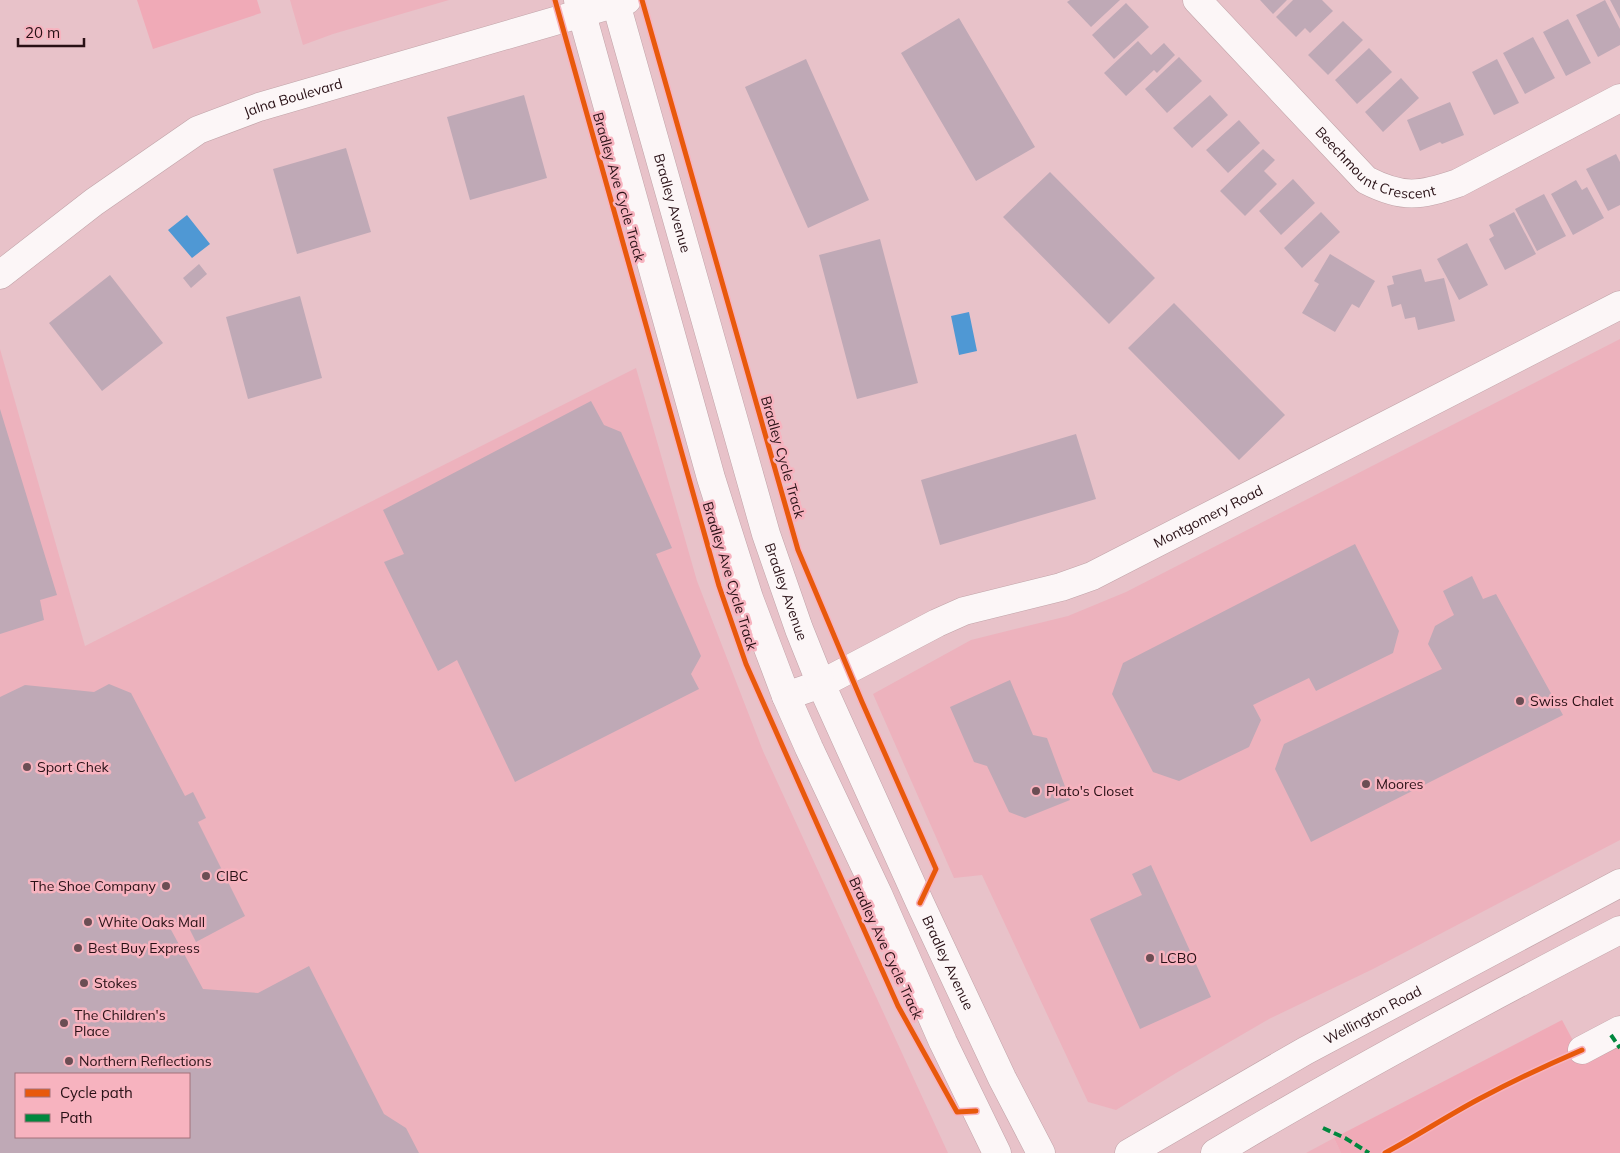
<svg xmlns="http://www.w3.org/2000/svg" width="1620" height="1153" font-family="Mulish,sans-serif">
<rect width="100%" height="100%" fill="#e8c2c9"/>
<path fill="#edb2bd" fill-rule="evenodd" d="M 290,0 L 449,0 L 333,34 L 303,45 Z
M 1620,339 L 1620,840 L 1373,969 L 1269,1019 L 1176,1073 L 1116,1110 L 1088,1102 L 982,875 L 954,878 L 873,694 L 971,640 L 1068,616 L 1126,592 Z
M 0,349 L 85,646 L 636,368 L 697,581 L 763,751 L 948,1153 L 0,1153 ZM 16,1074 L 189,1074 L 189,1137 L 16,1137 Z
M 1334,1138 L 1341,1153 L 1306,1153 Z"/>
<path fill="#f0aab7" d="M 137,0 L 257,0 L 261,13 L 153,49 Z
M 1562,1020 L 1585,1063 L 1620,1044 L 1620,1153 L 1341,1153 L 1334,1138 Z"/>
<path fill="#4f98d4" d="M 187,215 L 210,244 L 192,258 L 168,230 Z
M 969,312 L 977,351 L 959,355 L 951,316 Z"/>
<path fill="#bfa9b6" fill-rule="evenodd" d="M 1070,0 L 1120,0 L 1091,27 L 1067,2 Z
M 1260,0 L 1287,0 L 1273,14 Z
M 1293,0 L 1322,0 L 1333,11 L 1310,33 L 1305,28 L 1296,37 L 1276,17 Z
M 1605,0 L 1620,29 L 1620,45 L 1598,57 L 1576,15 Z
M 1610,0 L 1620,0 L 1620,19 Z
M 1126,3 L 1149,27 L 1114,59 L 1092,35 Z
M 959,18 L 1035,147 L 976,181 L 901,53 Z
M 1568,19 L 1591,63 L 1566,76 L 1543,32 Z
M 1343,21 L 1363,40 L 1328,75 L 1308,55 Z
M 1533,37 L 1555,78 L 1525,94 L 1503,53 Z
M 1138,41 L 1151,55 L 1164,43 L 1175,55 L 1157,73 L 1154,70 L 1126,96 L 1104,73 Z
M 1369,48 L 1392,72 L 1357,104 L 1335,80 Z
M 1179,57 L 1202,81 L 1167,113 L 1145,89 Z
M 806,59 L 869,200 L 808,228 L 745,87 Z
M 1497,59 L 1519,103 L 1494,115 L 1472,72 Z
M 1401,78 L 1419,98 L 1383,132 L 1365,112 Z
M 524,95 L 547,178 L 470,200 L 447,117 Z
M 1210,95 L 1228,115 L 1192,148 L 1173,128 Z
M 1450,102 L 1464,135 L 1442,144 L 1440,142 L 1420,151 L 1407,120 Z
M 1239,120 L 1260,143 L 1228,173 L 1206,150 Z
M 346,148 L 371,232 L 297,254 L 273,169 Z
M 1263,149 L 1275,160 L 1264,171 L 1277,184 L 1245,216 L 1220,191 Z
M 1616,154 L 1620,162 L 1620,205 L 1608,211 L 1586,169 Z
M 1050,172 L 1155,278 L 1109,324 L 1003,217 Z
M 1293,179 L 1315,203 L 1281,235 L 1259,211 Z
M 1576,180 L 1582,190 L 1587,187 L 1604,218 L 1573,235 L 1551,194 Z
M 1544,194 L 1566,236 L 1537,251 L 1515,209 Z
M 1321,212 L 1340,232 L 1302,268 L 1284,248 Z
M 1514,212 L 1536,254 L 1505,270 L 1489,239 L 1494,236 L 1489,225 Z
M 880,239 L 918,383 L 857,399 L 819,255 Z
M 1467,243 L 1488,285 L 1459,300 L 1437,259 Z
M 1330,254 L 1375,281 L 1359,308 L 1352,304 L 1335,332 L 1302,313 L 1319,284 L 1314,281 Z
M 199,264 L 207,274 L 191,288 L 183,278 Z
M 1421,269 L 1425,282 L 1444,278 L 1455,321 L 1418,330 L 1415,317 L 1405,319 L 1401,304 L 1392,307 L 1387,286 L 1394,284 L 1392,276 Z
M 110,275 L 163,343 L 102,391 L 49,323 Z
M 300,296 L 322,378 L 248,399 L 226,317 Z
M 1174,303 L 1285,415 L 1239,460 L 1128,348 Z
M 591,401 L 604,425 L 621,432 L 672,548 L 656,554 L 701,656 L 691,674 L 699,689 L 515,782 L 457,660 L 438,671 L 384,562 L 404,554 L 383,510 Z
M 0,409 L 57,595 L 40,600 L 44,620 L 0,634 Z
M 1076,434 L 1096,499 L 940,545 L 921,480 Z
M 1355,544 L 1399,631 L 1393,653 L 1316,691 L 1309,678 L 1253,705 L 1261,720 L 1249,747 L 1179,781 L 1153,772 L 1112,694 L 1123,663 Z
M 1472,576 L 1483,599 L 1496,594 L 1563,715 L 1311,842 L 1275,769 L 1284,744 L 1442,669 L 1428,644 L 1435,626 L 1454,615 L 1443,591 Z
M 1010,680 L 1033,735 L 1047,738 L 1070,800 L 1025,818 L 1009,812 L 987,766 L 974,762 L 950,707 Z
M 109,684 L 131,693 L 185,796 L 193,792 L 206,818 L 198,822 L 245,916 L 196,942 L 184,918 L 169,926 L 203,989 L 258,993 L 309,966 L 384,1114 L 406,1128 L 419,1153 L 0,1153 L 0,697 L 25,685 L 94,692 ZM 16,1074 L 189,1074 L 189,1137 L 16,1137 Z
M 1151,865 L 1211,997 L 1140,1029 L 1090,919 L 1142,895 L 1132,874 Z"/>
<g fill="none" stroke-linecap="round" stroke-linejoin="round">
<g stroke="#c0a3a8" stroke-width="29">
<g id="minor">
<path id="s1" d="M 1197,0 L 1366,180 C 1403,199 1420,196 1458,183 L 1620,98"/>
<path id="s2" d="M 0,275 L 94,202 L 198,130 L 259,107 L 627,0"/>
<path id="s3" d="M 786,696 L 821,684 L 937,623 L 964,611 L 1061,587 L 1092,576 L 1620,305"/>
<path d="M 1582,1050 L 1620,1030"/>
</g>
</g>
<g stroke="#c0a3a8" stroke-width="29">
<g id="major">
<path d="M 578,0 L 711,478 L 749,598 L 786,696 L 809,748 L 878,894 L 943,1042 L 997,1153"/>
<path id="s4" d="M 615,0 L 766,534 L 799,629 L 821,684 L 920,903 L 1002,1078 L 1041,1153"/>
<path id="s5" d="M 1129,1153 L 1305,1051 L 1620,883"/>
<path d="M 1215,1153 C 1347,1074 1483,1001 1620,930"/>
</g>
</g>
<use href="#minor" stroke="#fcf6f7" stroke-width="28"/>
<use href="#major" stroke="#fcf6f7" stroke-width="28"/>
<path stroke="#00873e" stroke-width="4" stroke-dasharray="8 4" stroke-linecap="butt" d="M 1611,1035 L 1620,1048
M 1323,1128 L 1345,1138 L 1369,1153"/>
<g stroke="#f7b3bf" stroke-width="8">
<path id="cycleway" d="M 555,0 L 719,586 L 746,664 L 898,1006 L 957,1112 L 976,1111
M 642,0 L 798,550 L 862,702 L 936,869 L 920,903
M 1385,1153 C 1417,1136 1447,1116 1479,1099 C 1513,1081 1547,1065 1582,1050"/>
</g>
<use href="#cycleway" stroke="#e8590c" stroke-width="5"/>
</g>
<g fill="#6b4e54" stroke="#f7b3bf" stroke-width="2">
<circle cx="1520" cy="701" r="5"/>
<circle cx="27" cy="767" r="5"/>
<circle cx="1366" cy="784" r="5"/>
<circle cx="1036" cy="791" r="5"/>
<circle cx="206" cy="876" r="5"/>
<circle cx="166" cy="886" r="5"/>
<circle cx="88" cy="922" r="5"/>
<circle cx="78" cy="948" r="5"/>
<circle cx="1150" cy="958" r="5"/>
<circle cx="84" cy="983" r="5"/>
<circle cx="64" cy="1023" r="5"/>
<circle cx="69" cy="1061" r="5"/>
</g>
<g text-anchor="middle" dominant-baseline="central" stroke-width="5" stroke-linejoin="round" paint-order="stroke">
<g font-size="14" fill="#281015" stroke="#f7b3bf">
<text stroke="none"><textPath href="#s2" startOffset="346">Jalna Boulevard</textPath></text>
<text stroke="none"><textPath href="#s1" startOffset="248">Beechmount Crescent</textPath></text>
<text transform="translate(619 187) rotate(74)">Bradley Ave Cycle Track</text>
<text stroke="none"><textPath href="#s4" startOffset="211">Bradley Avenue</textPath></text>
<text transform="translate(783 457) rotate(74)">Bradley Cycle Track</text>
<text stroke="none"><textPath href="#s3" startOffset="461">Montgomery Road</textPath></text>
<text transform="translate(730 576) rotate(73)">Bradley Ave Cycle Track</text>
<text stroke="none"><textPath href="#s4" startOffset="616">Bradley Avenue</textPath></text>
<text transform="translate(886 948) rotate(65)">Bradley Ave Cycle Track</text>
<text stroke="none"><textPath href="#s4" startOffset="1021">Bradley Avenue</textPath></text>
<text stroke="none"><textPath href="#s5" startOffset="280">Wellington Road</textPath></text>
</g>
<g font-size="14" fill="#281015" stroke="#f7b3bf" text-anchor="start">
<text x="1530" y="701">Swiss Chalet</text>
<text x="37" y="767">Sport Chek</text>
<text x="1376" y="784">Moores</text>
<text x="1046" y="791">Plato's Closet</text>
<text x="216" y="876">CIBC</text>
<text x="156" y="886" text-anchor="end">The Shoe Company</text>
<text x="98" y="922">White Oaks Mall</text>
<text x="88" y="948">Best Buy Express</text>
<text x="1160" y="958">LCBO</text>
<text x="94" y="983">Stokes</text>
<text x="74" y="1015">The Children's<tspan x="74" dy="16">Place</tspan></text>
<text x="79" y="1061">Northern Reflections</text>
</g>
</g>
<rect x="15" y="1073" width="175" height="65" fill="#f7b3bf" stroke="#a4727b"/>
<rect x="25" y="1089" width="25" height="8" fill="#e8590c" stroke="#a4727b"/>
<text x="60" y="1098" font-size="15" fill="#281015">Cycle path</text>
<rect x="25" y="1114" width="25" height="8" fill="#00873e" stroke="#a4727b"/>
<text x="60" y="1123" font-size="15" fill="#281015">Path</text>
<path d="M18 38v8h66v-8" fill="none" stroke="#281015" stroke-width="2.5"/>
<text x="25" y="38" font-size="15" fill="#281015" stroke="#f7b3bf" stroke-width="4" paint-order="stroke">20 m</text>
</svg>
